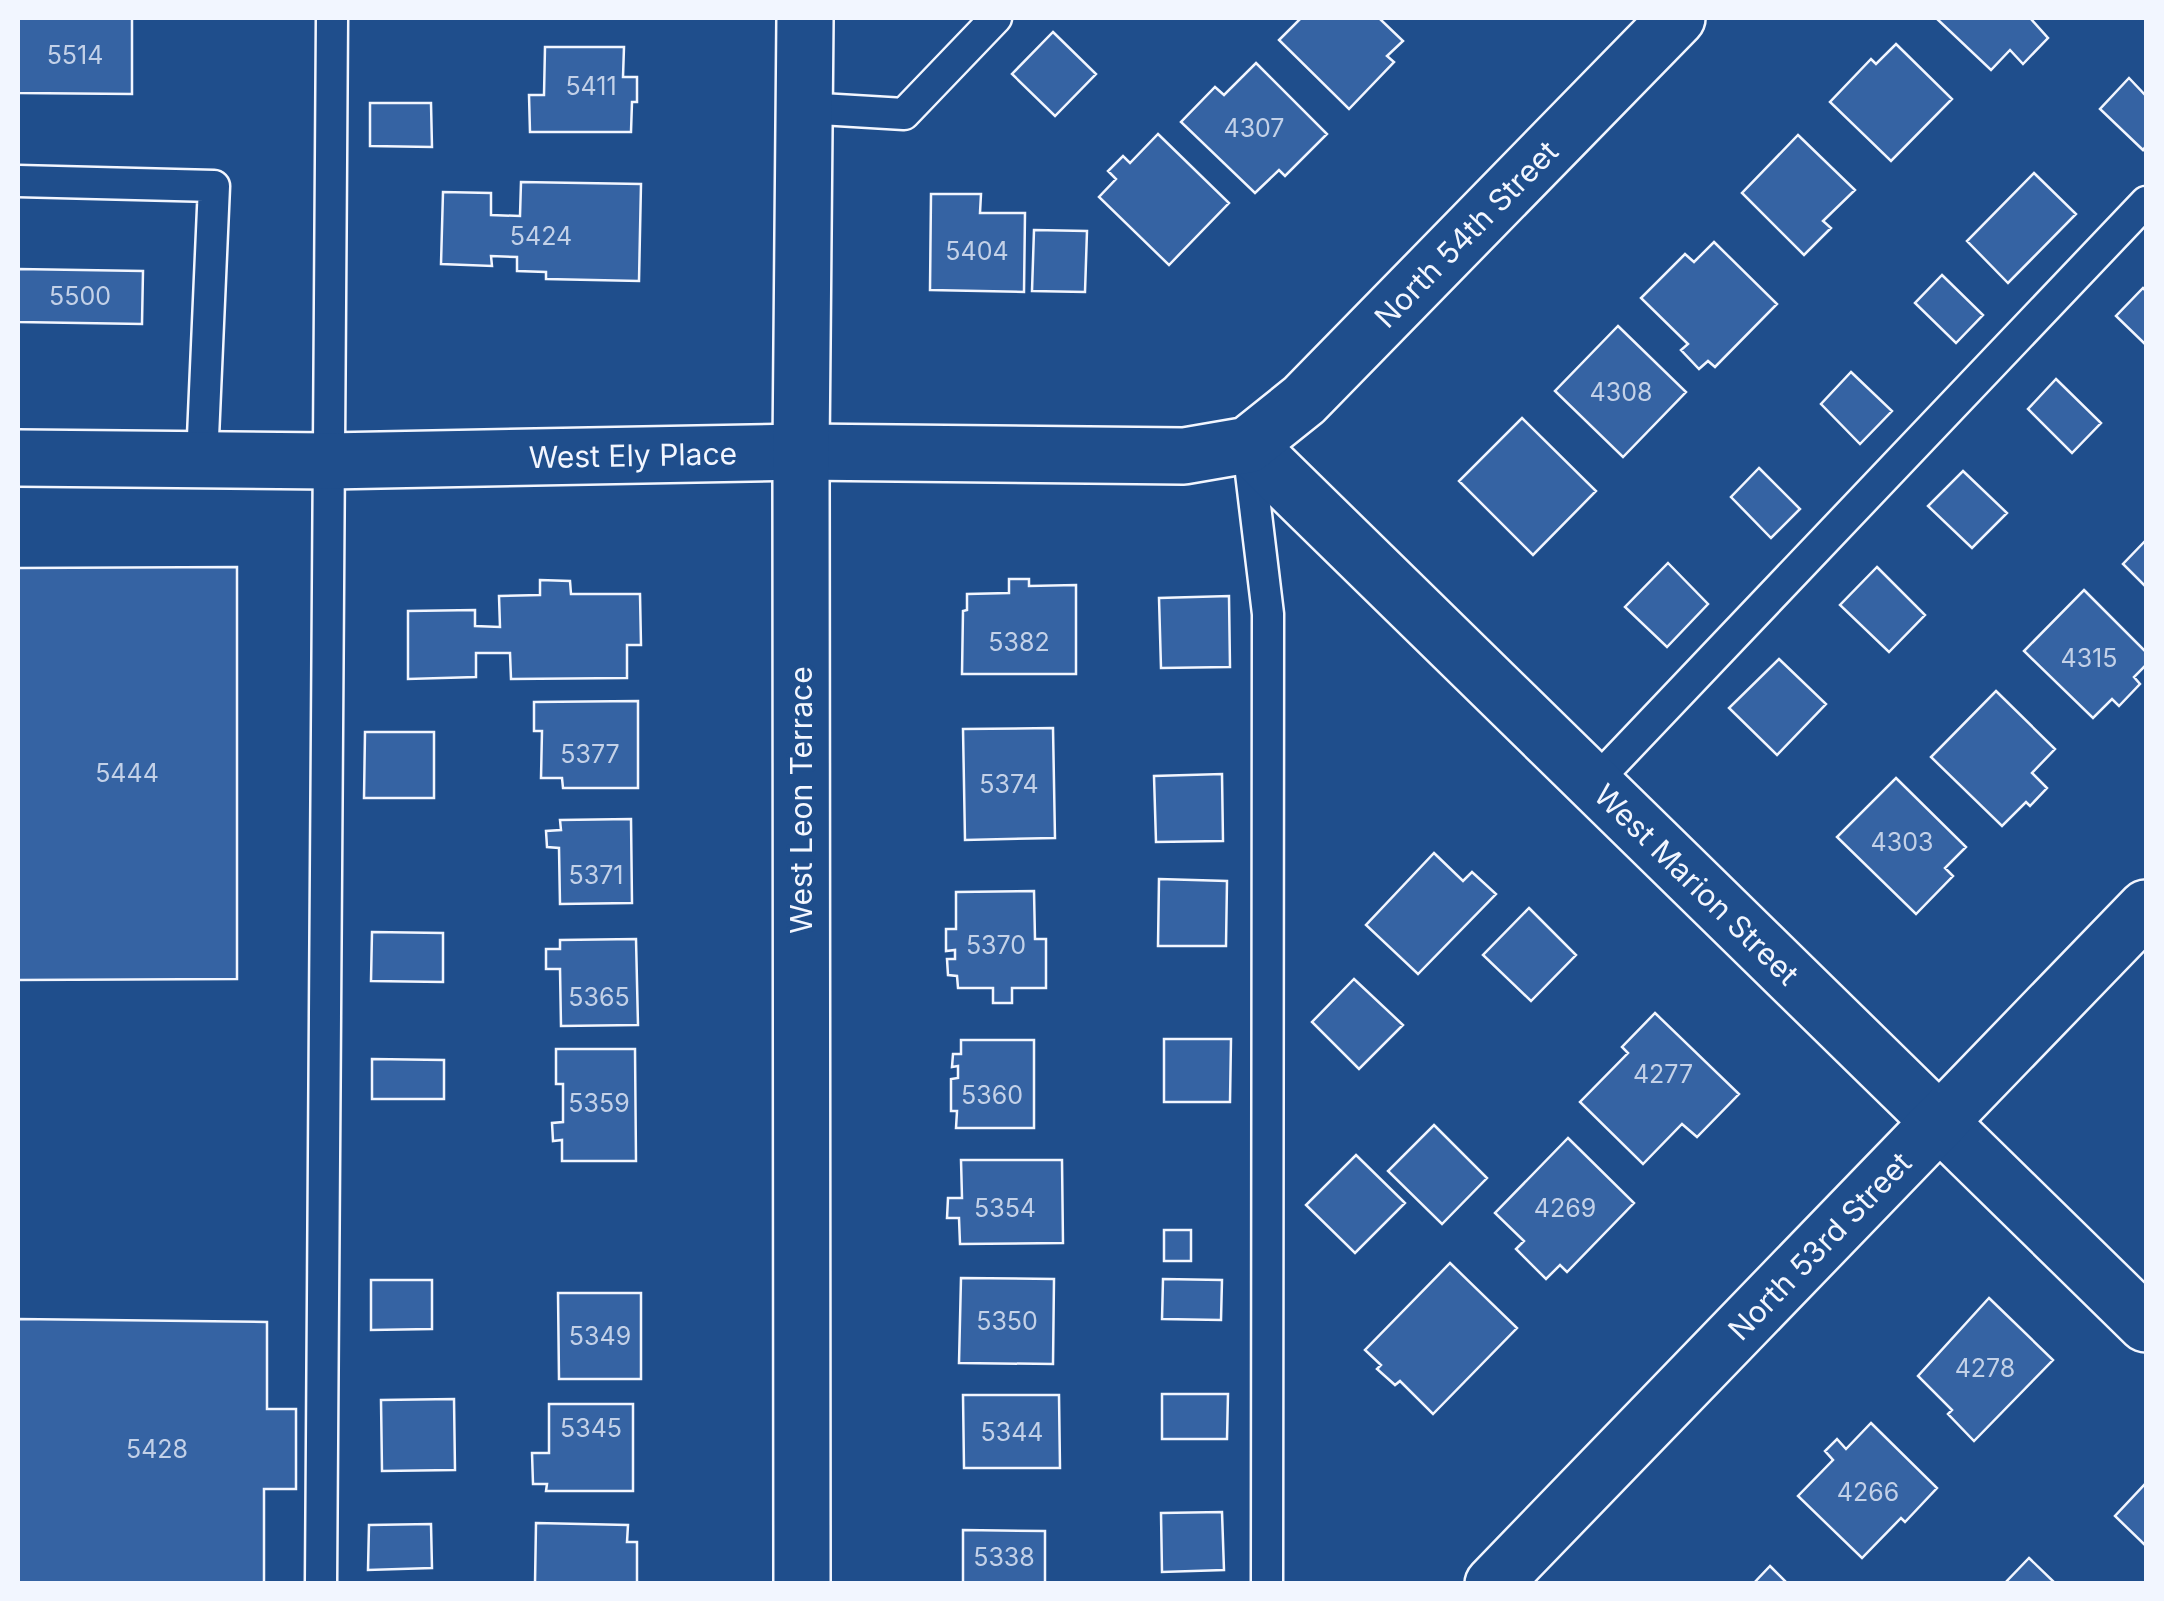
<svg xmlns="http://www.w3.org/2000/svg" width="2164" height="1601" font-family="Inter,sans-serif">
<rect width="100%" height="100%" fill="#1f4e8c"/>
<path fill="#3563a3" stroke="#f2f6ff" stroke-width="2.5" d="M 18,18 L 132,18 L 132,94 L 18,93 Z
M 1301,18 L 1379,18 L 1403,41 L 1387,56 L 1394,62 L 1349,109 L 1279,40 Z
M 1936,18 L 2030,18 L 2048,38 L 2023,64 L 2010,50 L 1991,70 Z
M 1053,32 L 1096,74 L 1055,116 L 1012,74 Z
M 1896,44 L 1952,99 L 1891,161 L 1830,102 L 1871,59 L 1876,64 Z
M 545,47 L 624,47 L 623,77 L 637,77 L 637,102 L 632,102 L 631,132 L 530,132 L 529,95 L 544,95 Z
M 1256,63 L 1327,134 L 1285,176 L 1279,170 L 1255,193 L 1181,122 L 1215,87 L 1224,95 Z
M 2129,78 L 2146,96 L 2146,146 L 2143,150 L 2100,109 Z
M 370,103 L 431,103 L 432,147 L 370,146 Z
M 1158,134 L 1229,203 L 1169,265 L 1099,197 L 1116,179 L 1108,171 L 1123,156 L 1130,163 Z
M 1798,135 L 1855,190 L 1823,221 L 1831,228 L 1804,255 L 1742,193 Z
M 2034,173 L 2076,214 L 2008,283 L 1967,241 Z
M 521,182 L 641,184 L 639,281 L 546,279 L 546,272 L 517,271 L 517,257 L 491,256 L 492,266 L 441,264 L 443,192 L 491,193 L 491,215 L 520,216 Z
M 931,194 L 981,194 L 980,213 L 1025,213 L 1024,292 L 930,290 Z
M 1034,230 L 1087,231 L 1085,292 L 1032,291 Z
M 1714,242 L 1777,304 L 1715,367 L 1708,361 L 1699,369 L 1681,350 L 1688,344 L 1641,298 L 1685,254 L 1694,262 Z
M 18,269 L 143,271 L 142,324 L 18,322 Z
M 1942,275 L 1983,315 L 1956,343 L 1915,303 Z
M 2143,288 L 2146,291 L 2146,345 L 2116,316 Z
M 1618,326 L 1686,392 L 1623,457 L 1555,391 Z
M 1851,372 L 1892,411 L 1860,444 L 1821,404 Z
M 2056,379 L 2101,423 L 2072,453 L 2028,409 Z
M 1522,418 L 1596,491 L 1533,555 L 1459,481 Z
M 1759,468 L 1800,509 L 1771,538 L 1731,497 Z
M 1963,471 L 2007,513 L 1972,548 L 1928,506 Z
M 2146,540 L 2146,587 L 2123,564 Z
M 1668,563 L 1708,604 L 1667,647 L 1625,607 Z
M 237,567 L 237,979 L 18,980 L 18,568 Z
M 1877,567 L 1925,615 L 1889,652 L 1840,605 Z
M 1009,579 L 1029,579 L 1029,586 L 1076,585 L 1076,674 L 962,674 L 963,611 L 967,610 L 967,594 L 1009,593 Z
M 540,580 L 570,581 L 571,594 L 640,594 L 641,645 L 627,645 L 627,678 L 511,679 L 510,653 L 476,653 L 476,677 L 408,679 L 408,611 L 475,610 L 475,626 L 500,627 L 499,596 L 540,595 Z
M 2084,590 L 2146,652 L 2146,665 L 2134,677 L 2140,684 L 2119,706 L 2112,699 L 2093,718 L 2024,651 Z
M 1229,596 L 1230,667 L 1161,668 L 1159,598 Z
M 1779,659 L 1826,704 L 1777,755 L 1729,708 Z
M 1996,691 L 2055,749 L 2032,773 L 2047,788 L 2030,806 L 2026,802 L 2002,826 L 1931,757 Z
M 638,701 L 638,788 L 563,788 L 562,778 L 541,778 L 542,731 L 534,731 L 534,702 Z
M 1053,728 L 1055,838 L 965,840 L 963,729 Z
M 365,732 L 434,732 L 434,798 L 364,798 Z
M 1222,774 L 1223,841 L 1156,842 L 1154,776 Z
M 1896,778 L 1966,847 L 1945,868 L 1953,876 L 1916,914 L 1837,837 Z
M 631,819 L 632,903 L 560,904 L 559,848 L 547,847 L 546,831 L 561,830 L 560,820 Z
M 1434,853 L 1463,881 L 1472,872 L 1496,894 L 1418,974 L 1366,925 Z
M 1159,879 L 1227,881 L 1226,946 L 1158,946 Z
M 1034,891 L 1035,939 L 1046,939 L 1046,988 L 1012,988 L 1012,1003 L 993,1003 L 993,988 L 958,988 L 957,976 L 948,975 L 947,959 L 955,959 L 955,950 L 946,951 L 946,929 L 956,929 L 956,892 Z
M 1529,908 L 1576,955 L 1531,1001 L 1483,955 Z
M 372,932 L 443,933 L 443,982 L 371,981 Z
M 636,939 L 638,1025 L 561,1026 L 560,969 L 546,969 L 546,949 L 560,949 L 560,940 Z
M 1354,979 L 1403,1025 L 1359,1069 L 1312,1022 Z
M 1655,1013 L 1739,1094 L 1697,1137 L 1682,1124 L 1643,1164 L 1580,1102 L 1628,1053 L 1622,1047 Z
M 1164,1039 L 1231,1039 L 1230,1102 L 1164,1102 Z
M 961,1040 L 1034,1040 L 1034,1128 L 956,1128 L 957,1111 L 951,1111 L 951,1079 L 958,1078 L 958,1066 L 952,1067 L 953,1054 L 961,1054 Z
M 556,1049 L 635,1049 L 636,1161 L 562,1161 L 562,1140 L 553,1141 L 552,1123 L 563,1122 L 563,1084 L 556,1084 Z
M 372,1059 L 444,1060 L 444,1099 L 372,1099 Z
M 1434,1125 L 1487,1178 L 1442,1224 L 1388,1171 Z
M 1568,1138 L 1634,1203 L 1567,1272 L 1560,1265 L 1546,1279 L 1516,1249 L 1524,1241 L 1495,1213 Z
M 1356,1155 L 1405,1203 L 1355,1253 L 1306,1205 Z
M 961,1160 L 1062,1160 L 1063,1243 L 960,1244 L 959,1218 L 947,1218 L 948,1198 L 962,1198 Z
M 1164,1230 L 1191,1230 L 1191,1261 L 1164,1261 Z
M 1450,1263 L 1517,1328 L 1433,1414 L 1400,1381 L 1395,1385 L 1377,1369 L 1381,1365 L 1365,1350 Z
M 961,1278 L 1054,1279 L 1053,1364 L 959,1363 Z
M 1163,1279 L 1222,1280 L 1221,1320 L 1162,1319 Z
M 371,1280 L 432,1280 L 432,1329 L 371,1330 Z
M 558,1293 L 641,1293 L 641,1379 L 559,1379 Z
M 1989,1298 L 2053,1360 L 1974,1441 L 1948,1414 L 1952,1410 L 1918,1376 Z
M 18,1319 L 267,1322 L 267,1409 L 296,1409 L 296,1489 L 264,1489 L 264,1584 L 18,1584 Z
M 1162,1394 L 1228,1394 L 1227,1439 L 1162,1439 Z
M 963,1395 L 1059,1395 L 1060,1468 L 964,1468 Z
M 454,1399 L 455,1470 L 382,1471 L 381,1400 Z
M 549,1404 L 633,1404 L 633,1491 L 546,1491 L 547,1484 L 533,1484 L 532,1453 L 549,1453 Z
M 1871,1423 L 1937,1488 L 1905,1522 L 1901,1518 L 1862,1558 L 1798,1496 L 1833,1460 L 1825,1451 L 1837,1439 L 1846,1449 Z
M 2146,1483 L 2146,1546 L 2115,1516 Z
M 1222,1512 L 1224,1570 L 1162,1572 L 1161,1513 Z
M 536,1523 L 628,1525 L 627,1542 L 637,1542 L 637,1584 L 535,1584 Z
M 431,1524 L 432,1568 L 368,1570 L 369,1525 Z
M 963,1530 L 1045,1531 L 1045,1584 L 963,1584 Z
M 2029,1558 L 2056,1584 L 2004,1584 Z
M 1770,1566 L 1788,1584 L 1753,1584 Z"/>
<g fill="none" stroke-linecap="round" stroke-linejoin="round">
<g stroke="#f2f6ff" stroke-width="35">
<path id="lane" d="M 804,108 L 904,114 L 996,18
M 18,181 L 214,186 L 202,460
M 1248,448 L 1268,614 L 1267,1584
M 1594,783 L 2146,202
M 321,1584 L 332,18"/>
</g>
<g stroke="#f2f6ff" stroke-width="60">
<g id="street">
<path id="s1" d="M 1248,445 L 2146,1324"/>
<path id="s2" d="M 18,458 L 329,461 L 801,452 L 1184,456 L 1248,445 L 1304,400 L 1677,18"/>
<path d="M 802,1584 L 801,452 L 805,18"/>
<path id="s3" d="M 1493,1584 L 2146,908"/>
</g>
</g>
<use href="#lane" stroke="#1f4e8c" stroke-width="30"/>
<use href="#street" stroke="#1f4e8c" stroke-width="55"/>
</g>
<g text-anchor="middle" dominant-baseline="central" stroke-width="8" stroke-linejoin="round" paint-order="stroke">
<g font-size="25" fill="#c3d1e8">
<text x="75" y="55">5514</text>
<text x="591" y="86">5411</text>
<text x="1254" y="128">4307</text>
<text x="541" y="236">5424</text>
<text x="977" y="251">5404</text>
<text x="80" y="296">5500</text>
<text x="1621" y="392">4308</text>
<text x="1019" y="642">5382</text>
<text x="2089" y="658">4315</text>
<text x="590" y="754">5377</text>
<text x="127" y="773">5444</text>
<text x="1009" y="784">5374</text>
<text x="1902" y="842">4303</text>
<text x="596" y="875">5371</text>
<text x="996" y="945">5370</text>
<text x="599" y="997">5365</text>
<text x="1663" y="1074">4277</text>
<text x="992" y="1095">5360</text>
<text x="599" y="1103">5359</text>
<text x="1005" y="1208">5354</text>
<text x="1565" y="1208">4269</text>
<text x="1007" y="1321">5350</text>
<text x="600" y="1336">5349</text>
<text x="1985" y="1368">4278</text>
<text x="591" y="1428">5345</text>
<text x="1012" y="1432">5344</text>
<text x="157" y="1449">5428</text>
<text x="1868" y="1492">4266</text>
<text x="1004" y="1557">5338</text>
</g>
<g font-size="30" fill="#f2f6ff" stroke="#1f4e8c">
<text stroke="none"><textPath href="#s2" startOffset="1535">North 54th Street</textPath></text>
<text stroke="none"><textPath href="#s2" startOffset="615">West Ely Place</textPath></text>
<text transform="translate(801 800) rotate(-90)">West Leon Terrace</text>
<text stroke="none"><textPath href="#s1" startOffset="628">West Marion Street</textPath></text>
<text stroke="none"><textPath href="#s3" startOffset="470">North 53rd Street</textPath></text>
</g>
</g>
<rect width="2164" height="1601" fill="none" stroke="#f2f6ff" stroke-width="40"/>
</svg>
